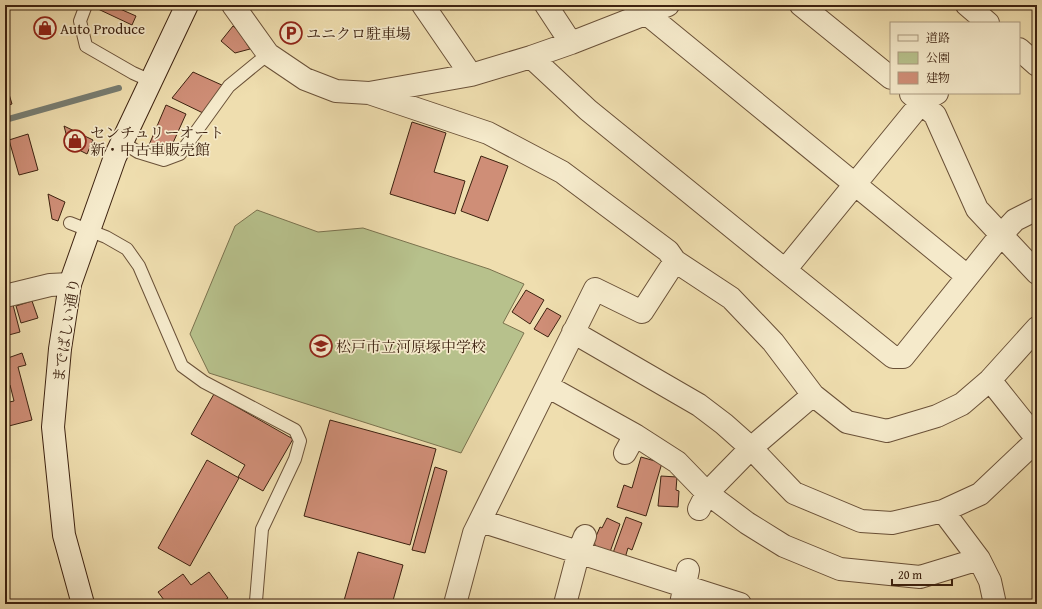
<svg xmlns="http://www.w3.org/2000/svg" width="1042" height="609" font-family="'Gentium Book Plus','Noto Serif JP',serif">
<rect width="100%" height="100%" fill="#efdeaf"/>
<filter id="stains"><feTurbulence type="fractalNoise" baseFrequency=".005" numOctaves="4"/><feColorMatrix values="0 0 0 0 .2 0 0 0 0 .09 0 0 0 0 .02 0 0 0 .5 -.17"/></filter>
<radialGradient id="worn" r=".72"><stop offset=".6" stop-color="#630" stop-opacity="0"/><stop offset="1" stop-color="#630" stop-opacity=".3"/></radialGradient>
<path fill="#b7c18c" stroke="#7a724e" d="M 257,210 L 318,232 L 363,228 L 489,269 L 524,284 L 503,323 L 524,333 L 461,453 L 209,373 L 190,334 L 235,226 Z"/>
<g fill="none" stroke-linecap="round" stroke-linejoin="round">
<path stroke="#777d72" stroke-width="6" d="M 5,120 L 119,88"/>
</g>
<path fill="#cf8e77" stroke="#3d2210" d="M 99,5 L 111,5 L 136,16 L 132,25 L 98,9 Z
M 233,26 L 240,33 L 250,49 L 235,53 L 221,41 Z
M 193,72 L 224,86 L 203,113 L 172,98 Z
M 5,81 L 12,104 L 5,106 Z
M 166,105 L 186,114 L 168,154 L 149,145 Z
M 412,122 L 446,133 L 434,172 L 465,181 L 455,214 L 390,194 Z
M 64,126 L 93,140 L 87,154 L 69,145 Z
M 28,134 L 38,170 L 19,175 L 9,140 Z
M 481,156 L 508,166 L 488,221 L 461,211 Z
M 48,194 L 65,202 L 58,221 L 52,219 Z
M 526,290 L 544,300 L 530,324 L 512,312 Z
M 12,301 L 20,332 L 5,336 L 5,303 Z
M 32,301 L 38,318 L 21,323 L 16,306 Z
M 547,308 L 561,316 L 548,337 L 534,329 Z
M 22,353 L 26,365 L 18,367 L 32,420 L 5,427 L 5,403 L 14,401 L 10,385 L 5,387 L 5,359 Z
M 214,394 L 293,439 L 263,491 L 238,477 L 245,465 L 191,434 Z
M 330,420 L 436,449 L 410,545 L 304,516 Z
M 641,457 L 662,463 L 646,516 L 617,507 L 624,485 L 632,488 Z
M 207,460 L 239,478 L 190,566 L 158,548 Z
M 435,467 L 447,471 L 425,553 L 412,550 Z
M 661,476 L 677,477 L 676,490 L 679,491 L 678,507 L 658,506 Z
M 626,517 L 642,523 L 632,550 L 628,548 L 625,558 L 613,553 Z
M 607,518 L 620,524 L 610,552 L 596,549 L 594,541 L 600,527 L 602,528 Z
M 358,552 L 403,565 L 392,604 L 343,604 Z
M 209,572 L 228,598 L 219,604 L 167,604 L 158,592 L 183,574 L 191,585 Z"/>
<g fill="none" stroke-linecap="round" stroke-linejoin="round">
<g stroke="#6a5138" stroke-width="14">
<path id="lane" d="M 86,5 L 80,21 L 86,46 L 133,73 L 151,81
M 122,142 L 138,152 L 164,160 L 180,154 L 229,86 L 268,54
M 70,223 L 106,237 L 127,249 L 139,266 L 182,366 L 204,382 L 295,430 L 300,441 L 295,459 L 262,529 L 256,601 L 258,604"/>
</g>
<g stroke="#6a5138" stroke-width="24">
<path id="street" d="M 233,5 L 268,54 L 305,79 L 336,91 L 369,93 L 471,75 L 531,57 L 571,43 L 668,5
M 423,5 L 471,75
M 546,5 L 571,43
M 801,5 L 891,78
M 967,5 L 988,23
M 647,14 L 967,276
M 1019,49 L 1037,65
M 531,57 L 588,110 L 785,270 L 893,357 L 903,357 L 1001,235 L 1015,220 L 1037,209
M 369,93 L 488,133 L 562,172 L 668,251 L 675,261 L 642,312 L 595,289 L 474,533 L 455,604
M 911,94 L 935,115 L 977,209 L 1037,273
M 675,261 L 731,298 L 773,342 L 813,395 L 847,422 L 887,431 L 937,416 L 962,404 L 990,380 L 1037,328
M 785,270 L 922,102 L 937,93
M 5,296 L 50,285 L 70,284
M 573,332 L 699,405 L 724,424 L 751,448 L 794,493 L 861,521 L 892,523 L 943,511 L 980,494 L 1037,440
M 990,380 L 1037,439
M 547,386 L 635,435 L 677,462 L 707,493 L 747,523 L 784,546 L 840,569 L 920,577 L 979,559
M 625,453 L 635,435
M 699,509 L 707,493 L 751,448 L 813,395
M 943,511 L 979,559 L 990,581 L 995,604
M 481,521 L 740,604
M 565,604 L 579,551 L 585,536
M 681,604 L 688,570"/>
</g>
<g stroke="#3d2210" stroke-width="24">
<path id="secondary" d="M 83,604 L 64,535 L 53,427 L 60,349 L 70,284 L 115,157 L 187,5"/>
</g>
<use href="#lane" stroke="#f5eacb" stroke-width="12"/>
<use href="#street" stroke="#f5eacb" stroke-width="22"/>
<use href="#secondary" stroke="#f5eacb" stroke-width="22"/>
</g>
<defs>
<g id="shop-ring" transform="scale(1.15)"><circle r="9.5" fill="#f5eacb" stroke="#8f2418" stroke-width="1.5"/><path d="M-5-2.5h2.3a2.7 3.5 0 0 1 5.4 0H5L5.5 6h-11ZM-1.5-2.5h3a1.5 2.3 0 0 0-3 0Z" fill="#8f2418"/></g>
<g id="parking-ring" transform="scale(1.15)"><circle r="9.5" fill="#f5eacb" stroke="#8f2418" stroke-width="1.5"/><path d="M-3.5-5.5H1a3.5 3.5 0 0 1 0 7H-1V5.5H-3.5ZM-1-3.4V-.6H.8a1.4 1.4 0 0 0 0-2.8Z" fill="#8f2418"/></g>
<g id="school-ring" transform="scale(1.15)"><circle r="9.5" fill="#f5eacb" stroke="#8f2418" stroke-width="1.5"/><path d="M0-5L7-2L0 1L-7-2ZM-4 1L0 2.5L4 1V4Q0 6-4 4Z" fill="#8f2418"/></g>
</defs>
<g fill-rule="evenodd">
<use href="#shop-ring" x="45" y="28"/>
<use href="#parking-ring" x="291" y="33"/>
<use href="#shop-ring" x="75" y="141"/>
<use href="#school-ring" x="321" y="346"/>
</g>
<g text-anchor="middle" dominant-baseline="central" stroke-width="3.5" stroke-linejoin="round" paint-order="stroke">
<g font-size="15" fill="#3d2210" stroke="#f5eacb" text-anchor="start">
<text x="60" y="28">Auto Produce</text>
<text x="306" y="33">ユニクロ駐車場</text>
<text x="90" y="132">センチュリーオート<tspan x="90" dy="17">新・中古車販売館</tspan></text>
<text x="336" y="346">松戸市立河原塚中学校</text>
</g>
<g font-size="15" fill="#3d2210" stroke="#f5eacb">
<text transform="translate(66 330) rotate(-81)">までばしい通り</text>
</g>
</g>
<rect width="1042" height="609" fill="none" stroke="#efdeaf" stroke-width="20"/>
<rect x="6" y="6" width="1030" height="597" fill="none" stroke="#3d2210" stroke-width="2"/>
<rect x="10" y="10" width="1022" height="589" fill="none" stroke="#3d2210"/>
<rect x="890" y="22" width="130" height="72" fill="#f5eacb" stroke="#ab9a80"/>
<rect x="898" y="35" width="20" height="6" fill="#f5eacb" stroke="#ab9a80"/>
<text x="926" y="42" font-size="12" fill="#3d2210">道路</text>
<rect x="898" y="52" width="20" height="12" fill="#b7c18c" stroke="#ab9a80"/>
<text x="926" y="62" font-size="12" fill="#3d2210">公園</text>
<rect x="898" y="72" width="20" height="12" fill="#cf8e77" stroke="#ab9a80"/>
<text x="926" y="82" font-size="12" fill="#3d2210">建物</text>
<path d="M892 579v6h60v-6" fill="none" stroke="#3d2210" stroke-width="2"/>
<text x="898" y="579" font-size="12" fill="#3d2210" stroke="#f5eacb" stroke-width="3" paint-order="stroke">20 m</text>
<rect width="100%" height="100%" filter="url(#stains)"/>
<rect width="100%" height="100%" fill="url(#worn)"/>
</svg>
